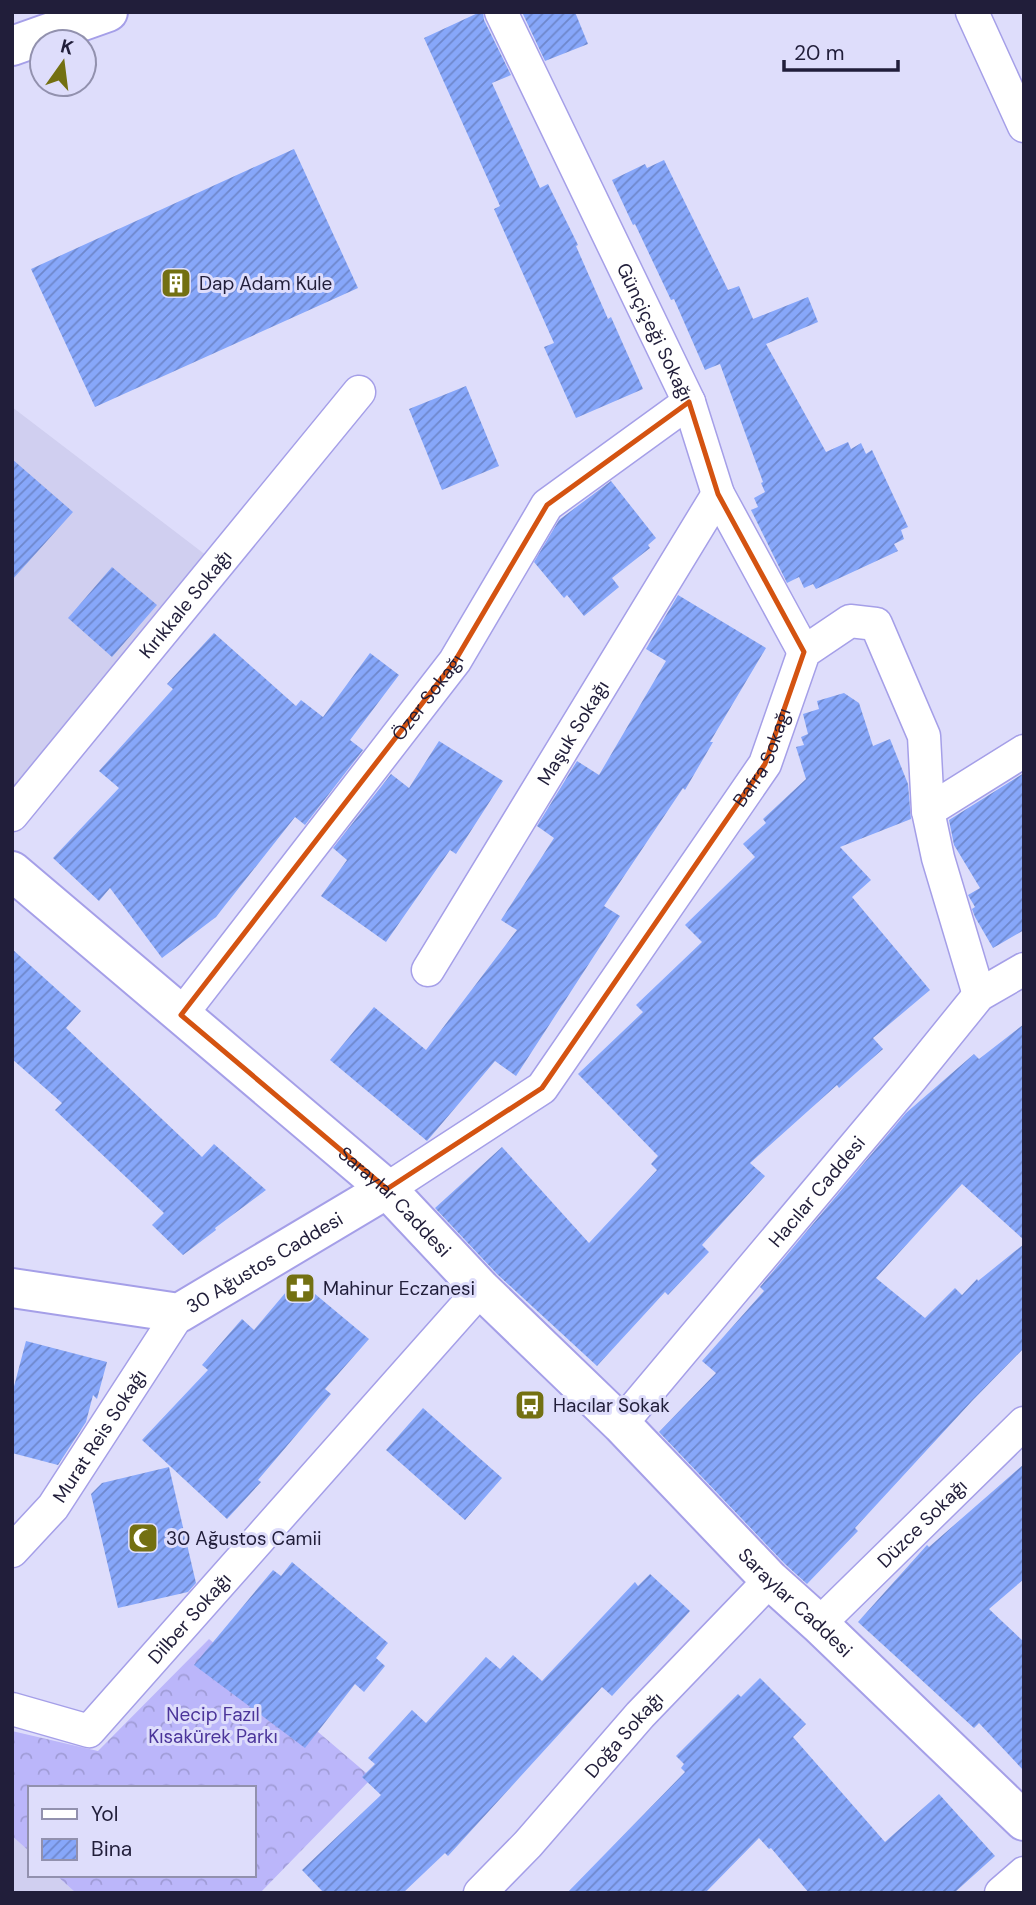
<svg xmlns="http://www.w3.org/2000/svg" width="1036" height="1905" font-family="'DM Sans',sans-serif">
<defs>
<pattern id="forest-crowns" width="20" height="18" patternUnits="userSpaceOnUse" patternTransform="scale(1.75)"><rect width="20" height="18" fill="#bbb6fa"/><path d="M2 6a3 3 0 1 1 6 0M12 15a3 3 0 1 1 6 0" fill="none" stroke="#a09cd7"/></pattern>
<pattern id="building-hatch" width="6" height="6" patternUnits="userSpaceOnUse" patternTransform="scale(1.75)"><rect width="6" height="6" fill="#87a7fa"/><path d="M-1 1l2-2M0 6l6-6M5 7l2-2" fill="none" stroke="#6e87cb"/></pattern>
</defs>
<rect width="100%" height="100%" fill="#deddfb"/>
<path fill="#d0cff0" d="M 12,407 L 228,572 L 12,819 Z
M 12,1836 L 30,1852 L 30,1875 L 56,1875 L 76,1893 L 12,1893 Z"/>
<path fill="url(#forest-crowns)" d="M 209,1639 L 372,1778 L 260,1893 L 76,1893 L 56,1875 L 254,1875 L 254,1788 L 30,1788 L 30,1852 L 12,1836 L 12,1731 L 98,1751 Z"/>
<path fill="url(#building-hatch)" d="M 480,12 L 483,12 L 484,20 L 511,75 L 492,83 L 540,188 L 548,184 L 578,245 L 576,246 L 608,319 L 611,317 L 643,389 L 576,418 L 544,347 L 554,343 L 494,209 L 500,206 L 424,38 Z
M 522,12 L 575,12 L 588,44 L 545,61 Z
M 294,149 L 358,288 L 95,407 L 31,269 Z
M 664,160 L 728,290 L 739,286 L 753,319 L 808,297 L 818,322 L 766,344 L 826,452 L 848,442 L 851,449 L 861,443 L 866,454 L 872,450 L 908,527 L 901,530 L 904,539 L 894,544 L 898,551 L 816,589 L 813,584 L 804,588 L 799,577 L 787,583 L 751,510 L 758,507 L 754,498 L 765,492 L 761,483 L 763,482 L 720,364 L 705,370 L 674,299 L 671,300 L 635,224 L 633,225 L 612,180 L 645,164 L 647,168 Z
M 466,386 L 499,466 L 442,490 L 409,409 Z
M 12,459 L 73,512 L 12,580 Z
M 611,481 L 656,538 L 648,545 L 650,548 L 612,578 L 619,587 L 584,616 L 567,595 L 564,598 L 534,562 L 559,520 Z
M 112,567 L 157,605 L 112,657 L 68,618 Z
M 678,595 L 766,648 L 710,742 L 713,742 L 685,790 L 683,788 L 604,906 L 620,916 L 516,1076 L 495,1061 L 427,1141 L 330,1060 L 374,1007 L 426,1050 L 517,930 L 501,920 L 554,838 L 537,826 L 577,761 L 599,775 L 666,661 L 646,649 Z
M 214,633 L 296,706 L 301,700 L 323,717 L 370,653 L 399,675 L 350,740 L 363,750 L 305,825 L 295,817 L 216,917 L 162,958 L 110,888 L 99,901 L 53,858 L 119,788 L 99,771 L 173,689 L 167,684 Z
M 844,693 L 859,703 L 873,746 L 890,739 L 908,784 L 911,819 L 840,847 L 871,880 L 852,897 L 930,990 L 873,1038 L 883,1049 L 839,1088 L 837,1085 L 750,1163 L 765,1176 L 702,1245 L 709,1252 L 668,1295 L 665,1292 L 597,1366 L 497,1274 L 435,1208 L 502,1147 L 589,1243 L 657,1170 L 651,1164 L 658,1156 L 578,1074 L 643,1012 L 636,1005 L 702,942 L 685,925 L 755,857 L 743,844 L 766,823 L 763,819 L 806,779 L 796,747 L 804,745 L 801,737 L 808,734 L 803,714 L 819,709 L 817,701 Z
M 439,741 L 503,781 L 456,854 L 450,850 L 386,942 L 321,896 L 347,860 L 333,848 L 391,774 L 409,788 Z
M 1024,773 L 1024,930 L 993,948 L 975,917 L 972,909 L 975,907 L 968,895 L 980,888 L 954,845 L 949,820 Z
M 12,949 L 81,1011 L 66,1028 L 202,1157 L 214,1144 L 266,1190 L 215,1228 L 216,1230 L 183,1255 L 152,1225 L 164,1213 L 55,1110 L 62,1103 L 12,1059 Z
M 1024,1024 L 1024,1240 L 962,1184 L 876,1278 L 925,1318 L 955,1288 L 962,1295 L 977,1279 L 978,1281 L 1024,1244 L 1024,1348 L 972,1401 L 855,1528 L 858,1531 L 807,1584 L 785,1564 L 659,1432 L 716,1373 L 702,1361 L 764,1291 L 760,1287 L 906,1113 L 974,1054 L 979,1059 Z
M 297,1279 L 369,1339 L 325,1389 L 331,1394 L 258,1480 L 261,1482 L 227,1519 L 142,1440 L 208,1370 L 202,1365 L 242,1319 L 254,1330 Z
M 26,1341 L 107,1362 L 97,1399 L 93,1395 L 86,1422 L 58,1465 L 12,1453 L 12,1394 Z
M 423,1408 L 502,1478 L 465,1520 L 386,1450 Z
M 1024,1464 L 1024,1579 L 989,1609 L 1024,1642 L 1024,1771 L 979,1723 L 974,1728 L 858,1622 L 927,1545 L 929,1547 Z
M 169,1467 L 196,1583 L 188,1592 L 118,1608 L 91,1494 L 102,1483 Z
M 292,1562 L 388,1643 L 376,1658 L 385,1666 L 364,1692 L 355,1684 L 305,1748 L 194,1665 L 273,1570 L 281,1576 Z
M 650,1574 L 690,1611 L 612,1696 L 602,1687 L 448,1856 L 445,1853 L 403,1893 L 324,1893 L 302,1870 L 381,1795 L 362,1777 L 375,1764 L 368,1758 L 412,1710 L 426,1723 L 486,1657 L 500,1669 L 513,1655 L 542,1681 L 635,1582 L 638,1586 Z
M 760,1678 L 806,1724 L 793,1737 L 885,1842 L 939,1794 L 995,1856 L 954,1893 L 809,1893 L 771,1848 L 769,1849 L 759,1838 L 705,1893 L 567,1893 L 685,1772 L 681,1768 L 684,1764 L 676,1756 L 738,1694 L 741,1697 Z"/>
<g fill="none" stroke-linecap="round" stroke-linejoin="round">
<g stroke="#a59fe8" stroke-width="35">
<g id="minor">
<path id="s1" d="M 501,12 L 689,402 L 718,494 L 804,652"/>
<path d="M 972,12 L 1024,126"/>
<path d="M 928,811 L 1024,751"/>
<path id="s2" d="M 12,815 L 359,392"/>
<path id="s3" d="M 428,970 L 718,494"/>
<path id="s4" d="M 181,1015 L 455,661 L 547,505 L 689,402"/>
<path id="s5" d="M 387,1189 L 542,1088 L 765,764 L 804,652 L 850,621 L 876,624 L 924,736 L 928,811 L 938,858 L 979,995"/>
<path id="s6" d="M 621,1424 L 911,1079 L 979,995 L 1024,969"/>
<path id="s7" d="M 12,1551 L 53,1507 L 179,1313"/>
<path id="s8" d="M 819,1624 L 1024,1423"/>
<path id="s9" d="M 12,1709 L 89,1731 L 481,1289"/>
<path id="s10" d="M 480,1893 L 528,1844 L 640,1715 L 770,1580"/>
<path d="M 1001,1893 L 1024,1873"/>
</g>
</g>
<g stroke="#a59fe8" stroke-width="42">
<g id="tertiary">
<path d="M 12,46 L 108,12"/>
<path id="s11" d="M 12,871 L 387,1189 L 481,1289 L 621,1424 L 770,1580 L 819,1624 L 1024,1821"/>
<path id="s12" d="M 12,1288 L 179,1313 L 387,1189"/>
</g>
</g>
<use href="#minor" stroke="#fff" stroke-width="32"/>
<use href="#tertiary" stroke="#fff" stroke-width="38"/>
</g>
<path fill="none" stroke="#d45311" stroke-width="5" stroke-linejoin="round" d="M 689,402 L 718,494 L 804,652 L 765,764 L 542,1088 L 387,1189 L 181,1015 L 455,661 L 547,505 Z"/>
<defs>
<g id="building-square" transform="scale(1.575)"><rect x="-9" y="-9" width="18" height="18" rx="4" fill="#737012" stroke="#deddfb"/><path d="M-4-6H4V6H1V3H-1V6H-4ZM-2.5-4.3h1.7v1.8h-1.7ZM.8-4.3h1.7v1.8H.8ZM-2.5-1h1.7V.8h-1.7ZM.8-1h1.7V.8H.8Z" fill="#fff"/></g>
<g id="pharmacy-square" transform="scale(1.575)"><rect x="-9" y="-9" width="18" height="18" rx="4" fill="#737012" stroke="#deddfb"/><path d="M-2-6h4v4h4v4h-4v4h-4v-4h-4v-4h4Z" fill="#fff"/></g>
<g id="bus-square" transform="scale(1.575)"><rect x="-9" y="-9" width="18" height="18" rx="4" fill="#737012" stroke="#deddfb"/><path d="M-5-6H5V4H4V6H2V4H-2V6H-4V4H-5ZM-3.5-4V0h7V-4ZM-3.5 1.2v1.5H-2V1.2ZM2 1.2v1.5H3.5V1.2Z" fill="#fff"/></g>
<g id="mosque-square" transform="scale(1.575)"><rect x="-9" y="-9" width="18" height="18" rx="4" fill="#737012" stroke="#deddfb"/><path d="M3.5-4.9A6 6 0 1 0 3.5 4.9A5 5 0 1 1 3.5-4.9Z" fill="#fff"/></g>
</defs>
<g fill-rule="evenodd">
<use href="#building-square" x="176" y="283"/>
<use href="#pharmacy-square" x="300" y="1288"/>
<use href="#bus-square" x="530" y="1405"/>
<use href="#mosque-square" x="143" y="1538"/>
</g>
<g text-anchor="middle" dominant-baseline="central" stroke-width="6" stroke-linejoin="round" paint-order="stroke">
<g font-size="19" fill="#211e3a" stroke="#deddfb" text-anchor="start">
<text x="199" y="283">Dap Adam Kule</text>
<text x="323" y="1288">Mahinur Eczanesi</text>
<text x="553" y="1405">Hacılar Sokak</text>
<text x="166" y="1538">30 Ağustos Camii</text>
</g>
<g font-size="19" fill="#211e3a" stroke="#deddfb">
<text stroke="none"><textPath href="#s1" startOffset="355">Günçiçeği Sokağı</textPath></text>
<text stroke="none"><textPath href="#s2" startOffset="273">Kırıkkale Sokağı</textPath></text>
<text stroke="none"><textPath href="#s4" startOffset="402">Özer Sokağı</textPath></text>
<text stroke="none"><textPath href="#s3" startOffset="278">Maşuk Sokağı</textPath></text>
<text stroke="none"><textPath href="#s5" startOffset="583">Bafra Sokağı</textPath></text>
<text stroke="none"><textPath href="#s6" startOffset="304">Hacılar Caddesi</textPath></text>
<text stroke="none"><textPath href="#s11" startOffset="506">Saraylar Caddesi</textPath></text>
<text stroke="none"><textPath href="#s12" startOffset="268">30 Ağustos Caddesi</textPath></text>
<text stroke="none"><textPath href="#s7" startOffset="145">Murat Reis Sokağı</textPath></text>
<text stroke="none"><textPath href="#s8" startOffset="144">Düzce Sokağı</textPath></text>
<text stroke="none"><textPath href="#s11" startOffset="1073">Saraylar Caddesi</textPath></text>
<text stroke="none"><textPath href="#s9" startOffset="231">Dilber Sokağı</textPath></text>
<text stroke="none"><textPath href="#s10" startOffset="214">Doğa Sokağı</textPath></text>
</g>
<g font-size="19" fill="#4b359a" stroke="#deddfb">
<text x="213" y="1714">Necip Fazıl<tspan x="213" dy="22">Kısakürek Parkı</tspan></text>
</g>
</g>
<rect width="1036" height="1905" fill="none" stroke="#211e3a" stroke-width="28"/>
<rect x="28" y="1786" width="228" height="91" fill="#deddfb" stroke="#9291ae" stroke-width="2"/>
<rect x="42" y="1809" width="35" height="10" fill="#ffffff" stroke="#9291ae" stroke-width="2"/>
<text x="91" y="1821" font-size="21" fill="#211e3a">Yol</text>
<rect x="42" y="1839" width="35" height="21" fill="url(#building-hatch)" stroke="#9291ae" stroke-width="2"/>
<text x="91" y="1856" font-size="21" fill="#211e3a">Bina</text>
<g transform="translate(63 63) rotate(14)"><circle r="33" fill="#deddfb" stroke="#9291ae" stroke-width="2"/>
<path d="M0-5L12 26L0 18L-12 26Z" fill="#737012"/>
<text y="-10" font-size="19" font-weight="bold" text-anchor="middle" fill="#211e3a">K</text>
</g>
<path d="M784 60v10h114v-10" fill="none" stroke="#211e3a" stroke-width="3.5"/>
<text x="794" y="60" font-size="21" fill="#211e3a" stroke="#deddfb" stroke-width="5" paint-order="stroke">20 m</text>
</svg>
